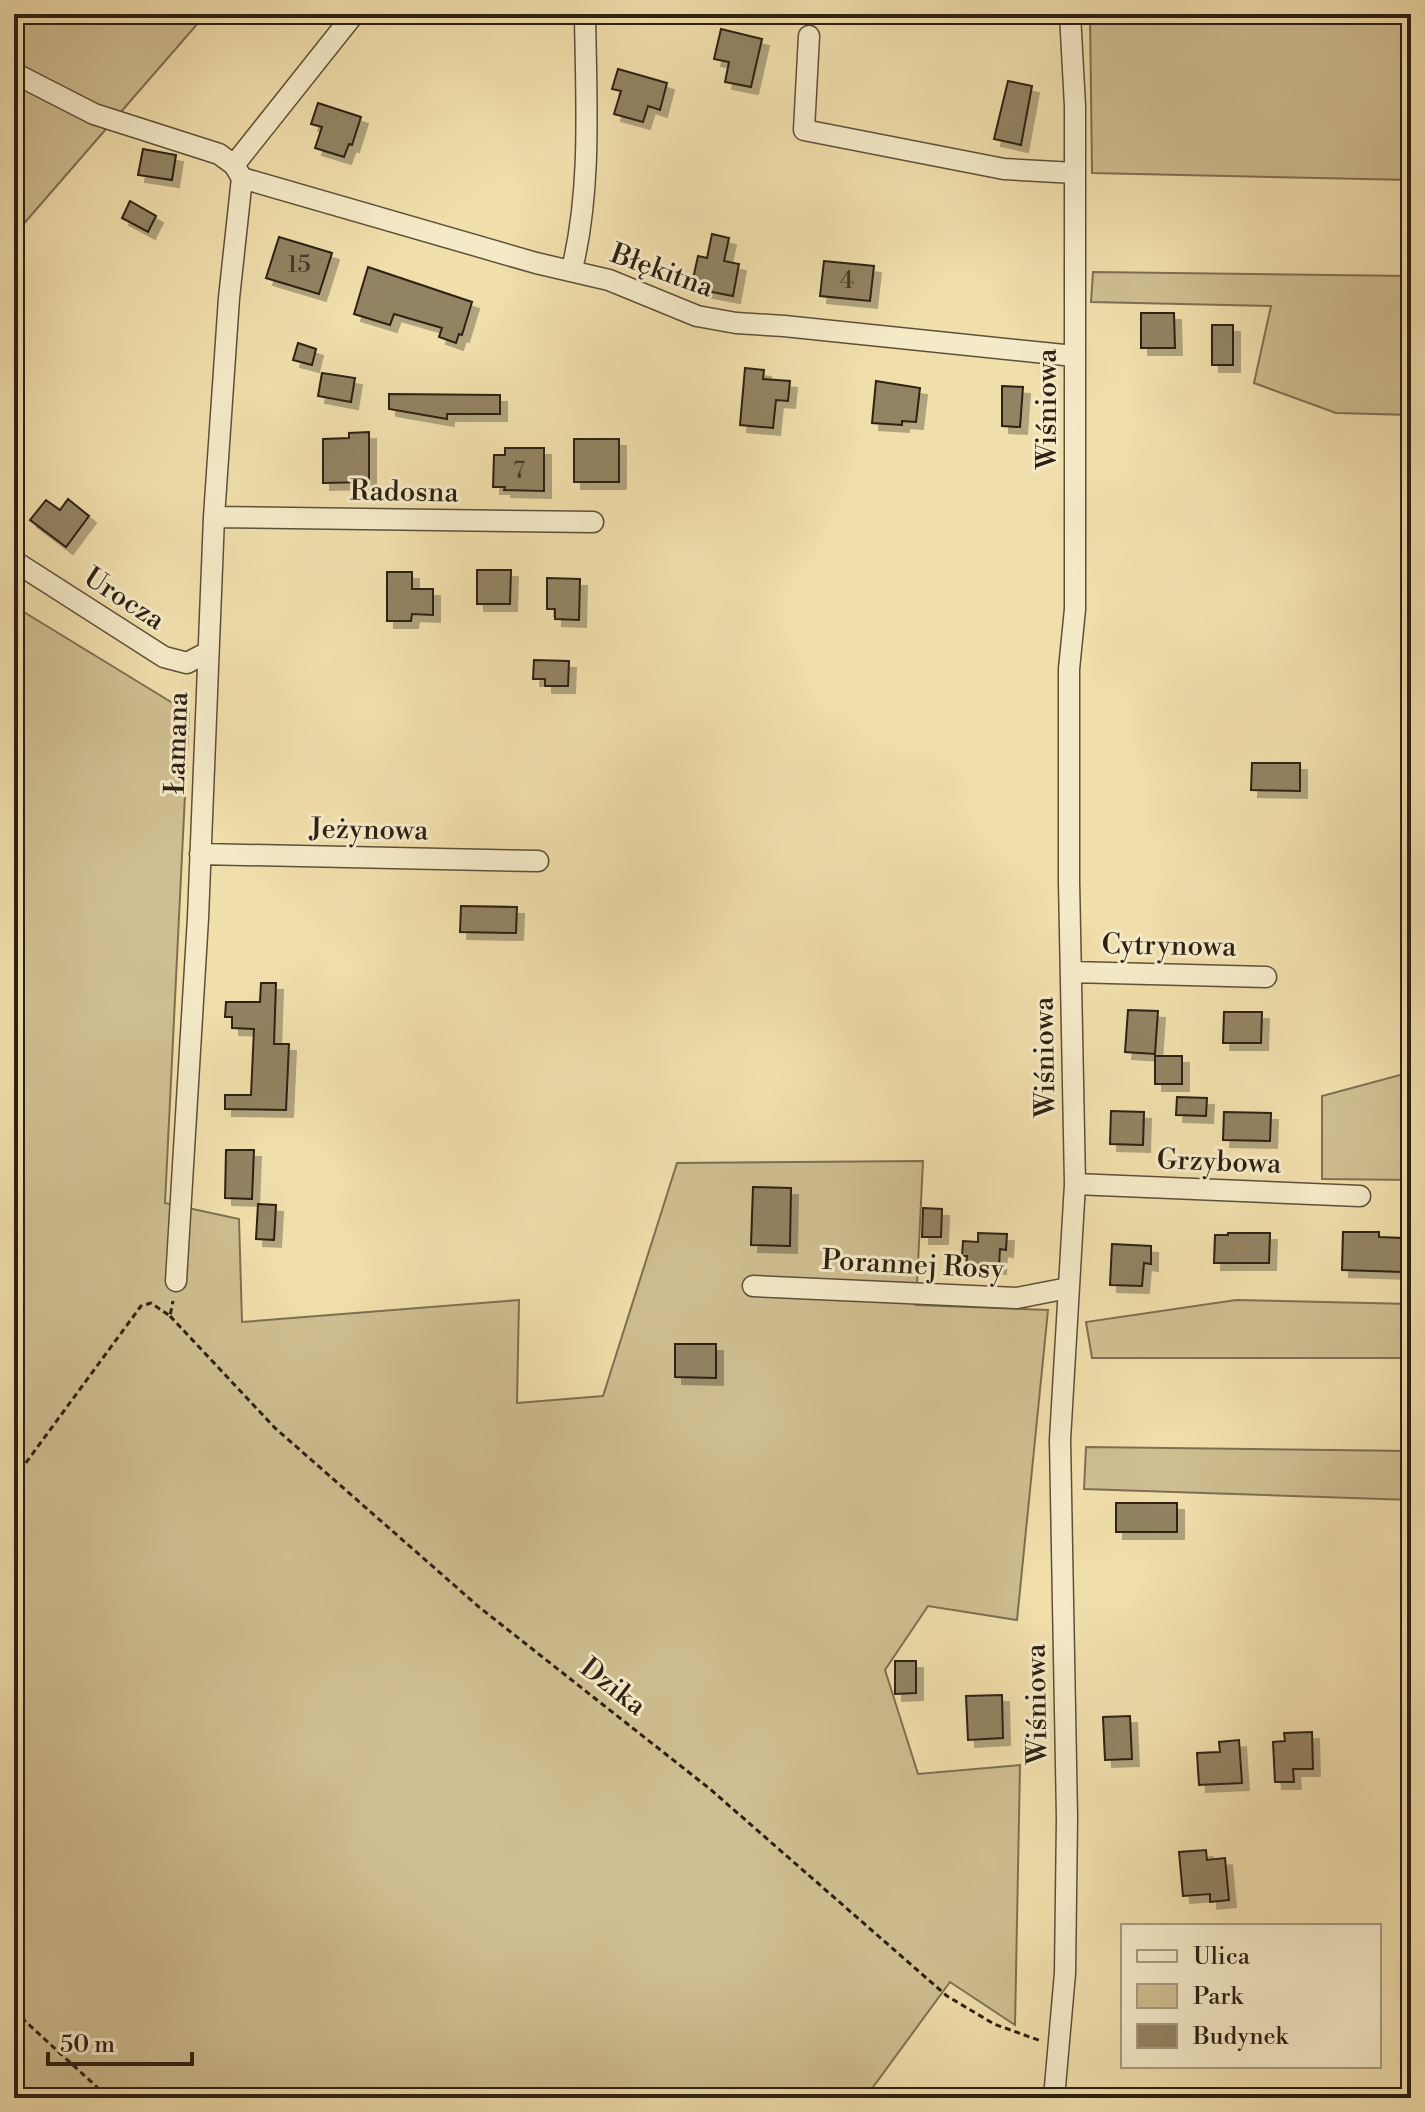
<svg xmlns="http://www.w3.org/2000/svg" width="1425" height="2112" font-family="'Libre Bodoni',serif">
<defs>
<filter id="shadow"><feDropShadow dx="7" dy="7" stdDeviation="0" flood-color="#0004"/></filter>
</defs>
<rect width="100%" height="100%" fill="#f0deab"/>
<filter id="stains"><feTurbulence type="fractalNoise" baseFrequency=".0025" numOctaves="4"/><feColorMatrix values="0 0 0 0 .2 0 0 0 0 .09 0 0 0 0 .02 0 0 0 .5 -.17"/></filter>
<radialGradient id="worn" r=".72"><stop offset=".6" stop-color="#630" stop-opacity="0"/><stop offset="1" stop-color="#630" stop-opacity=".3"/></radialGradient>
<path fill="#cfbe91" stroke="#7e6f52" stroke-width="2" d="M 14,14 L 206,14 L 14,235 Z
M 1090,14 L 1411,14 L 1411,180 L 1092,173 Z
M 1093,272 L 1411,276 L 1411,415 L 1336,413 L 1254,383 L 1271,306 L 1091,302 Z
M 14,606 L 189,713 L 165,1203 L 239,1219 L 242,1322 L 519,1300 L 517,1403 L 603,1396 L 677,1163 L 923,1161 L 916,1305 L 1048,1310 L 1017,1620 L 928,1606 L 885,1670 L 918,1774 L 1020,1765 L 1015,2025 L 950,1982 L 865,2098 L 14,2098 Z
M 1411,1072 L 1411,1180 L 1322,1179 L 1322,1096 Z
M 1236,1300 L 1411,1304 L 1411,1358 L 1092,1358 L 1086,1322 Z
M 1086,1447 L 1411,1451 L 1411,1500 L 1084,1489 Z"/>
<path fill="#928362" stroke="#2d2013" stroke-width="2" filter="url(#shadow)" d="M 721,29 L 762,39 L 751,87 L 725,82 L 729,62 L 714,59 Z
M 618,69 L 667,83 L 660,110 L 648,106 L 643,122 L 614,114 L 621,91 L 612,89 Z
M 1008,81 L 1032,86 L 1021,145 L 994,139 Z
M 318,103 L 361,117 L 352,145 L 349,144 L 344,157 L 315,148 L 322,127 L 311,124 Z
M 143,149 L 176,155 L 172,180 L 138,175 Z
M 130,201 L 156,216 L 148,232 L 122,218 Z
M 712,234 L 729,238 L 724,261 L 739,264 L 733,296 L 691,288 L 698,256 L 707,258 Z
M 279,237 L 332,253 L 319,294 L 266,278 Z
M 824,261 L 874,266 L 870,301 L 820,296 Z
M 368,267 L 472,302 L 462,335 L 459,334 L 456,343 L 439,337 L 442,328 L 394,314 L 390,325 L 354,314 Z
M 1141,313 L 1174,313 L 1175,348 L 1141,348 Z
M 1212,325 L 1233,325 L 1233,365 L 1212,365 Z
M 298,343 L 316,349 L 312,365 L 293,360 Z
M 745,368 L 764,370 L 763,379 L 790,381 L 788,401 L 776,400 L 773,428 L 740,425 Z
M 322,373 L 355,378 L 351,402 L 318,396 Z
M 876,381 L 920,388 L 916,422 L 902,421 L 902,425 L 872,423 Z
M 1002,386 L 1023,387 L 1020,427 L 1002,426 Z
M 389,394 L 500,395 L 500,414 L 447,414 L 447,419 L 389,409 Z
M 369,432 L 369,482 L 323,483 L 323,439 L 349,438 L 349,433 Z
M 574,439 L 619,439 L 619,482 L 574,482 Z
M 505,448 L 544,448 L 544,491 L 504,490 L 505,487 L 493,487 L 494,455 L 505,455 Z
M 68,499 L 89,516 L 66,547 L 30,520 L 46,500 L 60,510 Z
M 477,570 L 511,570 L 510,604 L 477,604 Z
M 387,572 L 412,572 L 412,589 L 433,589 L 433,615 L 412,614 L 411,621 L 387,621 Z
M 547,578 L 580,579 L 579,620 L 555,619 L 555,609 L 547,609 Z
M 534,660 L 569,661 L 568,686 L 545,686 L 545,679 L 533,679 Z
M 1252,763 L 1300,763 L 1300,791 L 1251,790 Z
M 461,906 L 517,907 L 516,933 L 460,932 Z
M 261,983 L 276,983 L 274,1044 L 289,1044 L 286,1110 L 225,1109 L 225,1095 L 251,1095 L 254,1029 L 232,1028 L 232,1017 L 225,1017 L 226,1002 L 260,1002 Z
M 1128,1010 L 1158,1011 L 1155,1054 L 1125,1052 Z
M 1224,1012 L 1262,1012 L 1261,1043 L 1223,1043 Z
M 1155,1056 L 1182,1056 L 1182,1084 L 1155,1084 Z
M 1177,1097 L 1207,1098 L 1206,1116 L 1176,1115 Z
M 1111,1111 L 1144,1112 L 1143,1145 L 1110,1144 Z
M 1224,1112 L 1271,1113 L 1270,1141 L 1223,1140 Z
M 226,1150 L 254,1150 L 252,1199 L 225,1198 Z
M 753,1187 L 791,1188 L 790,1246 L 751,1245 Z
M 258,1204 L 276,1205 L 274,1240 L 256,1239 Z
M 923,1208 L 942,1209 L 941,1237 L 922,1237 Z
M 1343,1232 L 1379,1232 L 1379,1237 L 1403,1238 L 1402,1272 L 1342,1270 Z
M 978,1233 L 1007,1234 L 1006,1250 L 1000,1249 L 999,1267 L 966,1265 L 967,1256 L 962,1256 L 963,1241 L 978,1242 Z
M 1228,1233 L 1270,1233 L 1269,1263 L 1214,1263 L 1215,1235 L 1228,1235 Z
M 1112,1244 L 1151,1246 L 1151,1264 L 1144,1263 L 1142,1286 L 1110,1285 Z
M 675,1344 L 716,1344 L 716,1378 L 675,1377 Z
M 1116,1503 L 1177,1503 L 1177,1532 L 1116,1532 Z
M 895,1661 L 916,1661 L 916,1693 L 895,1694 Z
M 1002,1695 L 1003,1738 L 968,1740 L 966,1696 Z
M 1130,1716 L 1132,1759 L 1105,1760 L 1103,1717 Z
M 1312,1732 L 1313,1769 L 1293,1769 L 1294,1782 L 1275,1782 L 1273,1742 L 1285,1741 L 1284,1733 Z
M 1239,1740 L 1242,1783 L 1199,1785 L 1197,1753 L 1220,1752 L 1219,1742 Z
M 1206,1850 L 1207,1860 L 1225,1858 L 1229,1900 L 1210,1902 L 1210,1894 L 1183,1896 L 1179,1852 Z"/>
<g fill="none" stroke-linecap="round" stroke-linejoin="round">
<g stroke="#5e5039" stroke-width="23">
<path id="street" d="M 809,36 L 804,130 L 1004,169 L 1075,173
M 14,73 L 94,114 L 219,154 L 234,165 L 242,178 L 229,298 L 214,517 L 198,918 L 176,1281
M 234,165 L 354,14
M 242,178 L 536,263 L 609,280 L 697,316 L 736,323 L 784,326 L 1074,356
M 572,269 C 592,187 586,99 585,14
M 214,517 L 593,522
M 14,561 L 164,657 L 187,663 L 208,652
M 200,854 L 538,861
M 1071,972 L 1266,977
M 1075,1184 L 1360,1196
M 753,1286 L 1017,1298 L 1068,1288
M 1054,2098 L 1065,1973 L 1067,1818 L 1060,1440 L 1075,1184 L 1069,881 L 1069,669 L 1075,609 L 1075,106 L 1070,14"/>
</g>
<path stroke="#2d2013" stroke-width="3" stroke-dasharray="6 4" stroke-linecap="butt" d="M 170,1316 L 275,1428 L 479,1607 L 710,1789 L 947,1996 L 994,2024 L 1041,2041
M 14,1479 L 141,1306 L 151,1303 L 170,1316 L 173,1301
M 14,2011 L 109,2098"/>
<use href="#street" stroke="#f5eac8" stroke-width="20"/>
</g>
<g text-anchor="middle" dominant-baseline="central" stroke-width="6" stroke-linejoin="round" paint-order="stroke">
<g font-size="24" fill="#463927">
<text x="299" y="265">15</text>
<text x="847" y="281">4</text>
<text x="519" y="471">7</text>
</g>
<g font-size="28" fill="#2d2013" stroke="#f5eac8">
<text transform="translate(662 271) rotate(20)">Błękitna</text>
<text transform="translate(1047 409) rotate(-90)">Wiśniowa</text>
<text transform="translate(404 492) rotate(1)">Radosna</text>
<text transform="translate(124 599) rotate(33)">Urocza</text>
<text transform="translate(177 743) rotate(-88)">Łamana</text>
<text transform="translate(369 830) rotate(1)">Jeżynowa</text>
<text transform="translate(1169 946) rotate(1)">Cytrynowa</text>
<text transform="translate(1045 1057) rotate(-91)">Wiśniowa</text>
<text transform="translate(1219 1162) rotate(2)">Grzybowa</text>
<text transform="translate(913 1265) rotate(3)">Porannej Rosy</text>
<text transform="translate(613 1687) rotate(38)">Dzika</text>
<text transform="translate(1037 1704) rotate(-91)">Wiśniowa</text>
</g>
</g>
<rect width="1425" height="2112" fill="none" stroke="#f0deab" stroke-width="48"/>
<rect x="16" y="16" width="1393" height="2080" fill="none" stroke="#2d2013" stroke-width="4"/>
<rect x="24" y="24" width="1377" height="2064" fill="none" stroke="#2d2013" stroke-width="2"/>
<rect x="1121" y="1924" width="260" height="144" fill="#f5eac8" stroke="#a59980" stroke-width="2"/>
<rect x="1137" y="1950" width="40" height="12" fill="#f5eac8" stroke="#a59980" stroke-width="2"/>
<text x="1193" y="1964" font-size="24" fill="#2d2013">Ulica</text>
<rect x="1137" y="1984" width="40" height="24" fill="#cfbe91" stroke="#a59980" stroke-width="2"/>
<text x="1193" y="2004" font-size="24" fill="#2d2013">Park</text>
<rect x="1137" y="2024" width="40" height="24" fill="#928362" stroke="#a59980" stroke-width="2"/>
<text x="1193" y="2044" font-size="24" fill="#2d2013">Budynek</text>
<path d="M48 2052v12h144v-12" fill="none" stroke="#2d2013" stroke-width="4"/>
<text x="60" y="2052" font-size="24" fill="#2d2013" stroke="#f5eac8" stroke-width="6" paint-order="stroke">50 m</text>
<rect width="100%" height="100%" filter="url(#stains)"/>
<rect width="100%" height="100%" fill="url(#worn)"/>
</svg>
